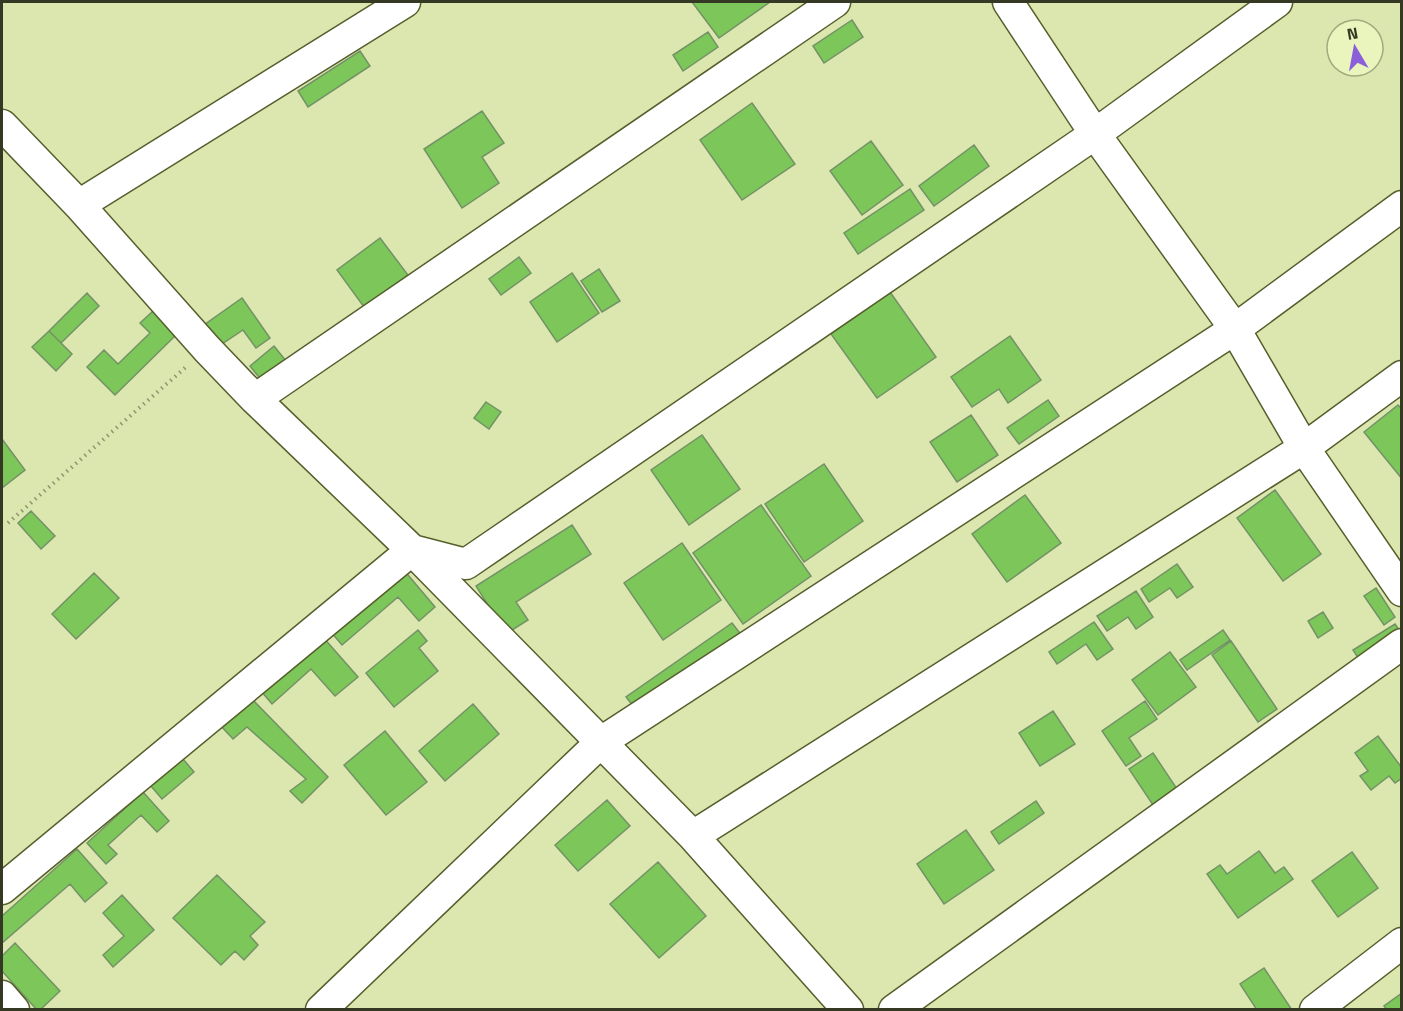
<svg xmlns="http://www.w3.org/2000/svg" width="1403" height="1011" font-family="'Titillium Web',sans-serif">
<rect width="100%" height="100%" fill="#dce7b0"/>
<path fill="#7cc65a" stroke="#739266" stroke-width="1.5" d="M 692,2 L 770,2 L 719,38 Z
M 852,20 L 863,37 L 824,63 L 813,46 Z
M 708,32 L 718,47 L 683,71 L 673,55 Z
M 360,51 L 370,66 L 308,107 L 298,91 Z
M 752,103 L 795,164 L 742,200 L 700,140 Z
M 482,111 L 504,143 L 482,157 L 499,183 L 462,208 L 424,149 Z
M 871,141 L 903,185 L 862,215 L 830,171 Z
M 974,145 L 989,166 L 934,206 L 919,186 Z
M 910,189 L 924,210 L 858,254 L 844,233 Z
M 380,238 L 408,275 L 364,307 L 337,270 Z
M 519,257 L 531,273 L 501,295 L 489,279 Z
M 599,269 L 620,301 L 602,312 L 581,281 Z
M 572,273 L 599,313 L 557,342 L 530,302 Z
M 890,292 L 936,357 L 877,398 L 831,334 Z
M 87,293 L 99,306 L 61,343 L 49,331 Z
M 242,298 L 270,338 L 256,348 L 243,330 L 219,346 L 204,325 Z
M 153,311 L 176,335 L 115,395 L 87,367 L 104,350 L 118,364 L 150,333 L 140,323 Z
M 49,331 L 72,354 L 56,371 L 32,347 Z
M 1010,336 L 1041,380 L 1008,403 L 999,389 L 972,407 L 951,377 Z
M 274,346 L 286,361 L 262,381 L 250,366 Z
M 1048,400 L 1059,416 L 1019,444 L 1007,428 Z
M 486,402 L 501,412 L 489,429 L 474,418 Z
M 1398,405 L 1402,409 L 1402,479 L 1364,432 Z
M 971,415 L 998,455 L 957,482 L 930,442 Z
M 702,435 L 740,489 L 689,525 L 651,470 Z
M 2,439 L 25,470 L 2,488 Z
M 824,464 L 863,521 L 804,562 L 765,504 Z
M 1275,490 L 1321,554 L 1283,581 L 1237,518 Z
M 1025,495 L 1061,543 L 1007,582 L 972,534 Z
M 761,505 L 811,576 L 743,624 L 693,553 Z
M 31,511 L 55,536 L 41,549 L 18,523 Z
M 572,525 L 591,554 L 516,602 L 528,620 L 506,634 L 476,586 Z
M 682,543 L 721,600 L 663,640 L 624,583 Z
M 1177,564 L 1193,587 L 1177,598 L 1170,588 L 1149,602 L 1141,589 Z
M 403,569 L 435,607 L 419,621 L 398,597 L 342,645 L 331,632 Z
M 94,573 L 119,598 L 76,639 L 52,614 Z
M 1376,588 L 1395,617 L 1384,625 L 1364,596 Z
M 1136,591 L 1153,617 L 1136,629 L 1128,617 L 1107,631 L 1097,616 Z
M 1323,612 L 1333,628 L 1318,638 L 1308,621 Z
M 1094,622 L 1113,649 L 1097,660 L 1086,644 L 1057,664 L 1049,652 Z
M 732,623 L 743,637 L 637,711 L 626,697 Z
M 1395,624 L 1402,634 L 1362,664 L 1353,650 Z
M 418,630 L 427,641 L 419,648 L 438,671 L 394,707 L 366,673 Z
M 1223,630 L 1230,640 L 1187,670 L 1180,660 Z
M 322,636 L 358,677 L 335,696 L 311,669 L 272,704 L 261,691 Z
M 1231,641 L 1277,709 L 1258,722 L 1212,655 Z
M 1170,652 L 1196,687 L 1158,715 L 1132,680 Z
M 252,699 L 328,777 L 302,803 L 290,791 L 306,779 L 247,727 L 233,739 L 221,726 Z
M 1145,701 L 1157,719 L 1129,738 L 1141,756 L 1126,766 L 1102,731 Z
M 473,704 L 499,734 L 445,781 L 419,751 Z
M 1053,711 L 1075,744 L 1040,766 L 1019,733 Z
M 385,731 L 427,782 L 386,815 L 344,765 Z
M 1378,736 L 1402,768 L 1402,778 L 1395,783 L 1389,776 L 1371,790 L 1360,776 L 1368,771 L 1355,753 Z
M 1153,753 L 1179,792 L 1155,808 L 1129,769 Z
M 183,759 L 194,772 L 162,799 L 151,786 Z
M 143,792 L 169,821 L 157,832 L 141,815 L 108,845 L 117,854 L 106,864 L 87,843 Z
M 607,800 L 630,826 L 578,871 L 555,845 Z
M 1036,801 L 1044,813 L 999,844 L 991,832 Z
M 966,830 L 994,870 L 944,904 L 917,864 Z
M 77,849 L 107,883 L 85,902 L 70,884 L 2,943 L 2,916 Z
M 1259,851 L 1275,873 L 1284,867 L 1293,879 L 1238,918 L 1207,874 L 1220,865 L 1227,874 Z
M 1352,852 L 1378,888 L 1338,917 L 1312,881 Z
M 658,862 L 706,916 L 659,958 L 610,904 Z
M 217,875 L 265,922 L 250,936 L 258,945 L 244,960 L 235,951 L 221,965 L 173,918 Z
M 122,895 L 154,930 L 113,967 L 103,955 L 124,936 L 103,913 Z
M 15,943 L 60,991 L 40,1010 L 37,1010 L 2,971 L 2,956 Z
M 1264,968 L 1292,1010 L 1257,1010 L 1240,984 Z
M 1402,993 L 1402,1010 L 1387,1010 L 1384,1006 Z"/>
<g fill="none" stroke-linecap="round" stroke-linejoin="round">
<g stroke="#565e2c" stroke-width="33">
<path id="minor" d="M 1008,2 L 1095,134 L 1235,329 L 1304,448 L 1402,591
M 2,125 L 79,205 L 207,349 L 255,399 L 412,550 L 693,836 L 848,1010
M 79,205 L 405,2
M 255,399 L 835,2
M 693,836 L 1304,448 L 1402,376
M 2,889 L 412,550 L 466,564 L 1095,134 L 1277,2
M 2,996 L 14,1010
M 321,1010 L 601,742 L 1235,329 L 1402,206
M 894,1010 L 1402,644
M 1315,1010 L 1402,943"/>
</g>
<path stroke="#8f976f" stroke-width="4" stroke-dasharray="1.5 4.5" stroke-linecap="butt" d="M 8,523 L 186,367"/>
<use href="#minor" stroke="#fff" stroke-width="30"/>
</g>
<rect width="1403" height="1011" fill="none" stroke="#353923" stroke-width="6"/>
<g transform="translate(1355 48) rotate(350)"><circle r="28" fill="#eaf4bd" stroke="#a2a97f" stroke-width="1.5"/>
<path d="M0-4.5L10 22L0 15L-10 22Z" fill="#8a5fd9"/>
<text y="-9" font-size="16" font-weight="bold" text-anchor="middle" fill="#353923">N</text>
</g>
</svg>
